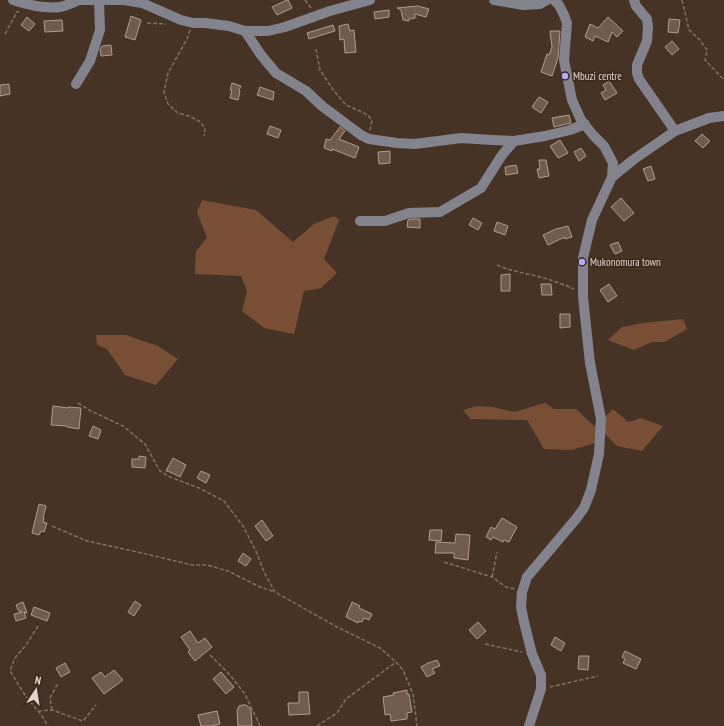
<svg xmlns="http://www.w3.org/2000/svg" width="724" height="726" font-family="'PT Sans Narrow',sans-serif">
<rect width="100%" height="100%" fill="#463326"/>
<path fill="#784f34" d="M 202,200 L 256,210 L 293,242 L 314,224 L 334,216 L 339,220 L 324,259 L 337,273 L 321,288 L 304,291 L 294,334 L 264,328 L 242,311 L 247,291 L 241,276 L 195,274 L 196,251 L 207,238 L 197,212 Z
M 683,319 L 687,329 L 665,342 L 652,342 L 634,350 L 608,340 L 622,327 L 644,323 Z
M 96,335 L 126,335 L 158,346 L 178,359 L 156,385 L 125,375 L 107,349 L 97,345 Z
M 545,403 L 554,409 L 576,409 L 595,427 L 595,423 L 599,431 L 598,442 L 572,450 L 544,449 L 527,420 L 471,419 L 463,410 L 477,406 L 492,407 L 514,412 Z
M 613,409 L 628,422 L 641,418 L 663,426 L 642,451 L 617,446 L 605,434 L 605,417 Z"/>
<path fill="#715b4e" stroke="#b39b8c" d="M 287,0 L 288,0 L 292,8 L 277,15 L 272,7 Z
M 418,6 L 429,9 L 426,17 L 415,14 L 415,18 L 409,19 L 409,21 L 403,20 L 401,10 L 397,8 Z
M 389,10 L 389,17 L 375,19 L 374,12 Z
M 131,16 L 141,20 L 135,40 L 125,37 Z
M 27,17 L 35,24 L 29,31 L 21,25 Z
M 608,17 L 623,31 L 617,37 L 612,32 L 608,42 L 595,36 L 593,41 L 585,37 L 590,24 L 598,28 Z
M 669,19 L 680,20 L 678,33 L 668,32 Z
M 62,20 L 63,31 L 45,32 L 44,21 Z
M 348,24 L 350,31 L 354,30 L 356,52 L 345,53 L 344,39 L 340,40 L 339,26 Z
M 333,25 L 335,31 L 309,39 L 307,33 Z
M 550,31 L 560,31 L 558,58 L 552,76 L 541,72 L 547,54 L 549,55 L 552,47 Z
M 672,41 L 679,49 L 672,55 L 665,47 Z
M 111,45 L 112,55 L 101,56 L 100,50 L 102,46 Z
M 609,81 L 617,93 L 605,100 L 601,93 L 606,90 L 603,85 Z
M 232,83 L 241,86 L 239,90 L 240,91 L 238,100 L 230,98 L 232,90 L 230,90 Z
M 9,84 L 10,94 L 0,96 L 0,85 Z
M 260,87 L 274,92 L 273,100 L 257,95 Z
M 539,97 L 548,102 L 541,113 L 532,107 Z
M 569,115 L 571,123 L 554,127 L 552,118 Z
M 270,126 L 281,130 L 278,138 L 267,134 Z
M 340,127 L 345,131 L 339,139 L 359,147 L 355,158 L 332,149 L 332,151 L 324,148 L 326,139 L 330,140 Z
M 702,134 L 710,141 L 703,148 L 695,141 Z
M 560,140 L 568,153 L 558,158 L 550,146 Z
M 581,148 L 586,156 L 579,161 L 574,152 Z
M 390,151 L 390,163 L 379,164 L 378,152 Z
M 539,160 L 546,160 L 549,176 L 539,178 L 537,169 L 540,169 Z
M 516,165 L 518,173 L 506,175 L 505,167 Z
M 651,166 L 655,179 L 648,181 L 643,169 Z
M 621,198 L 634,213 L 624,221 L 611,207 Z
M 473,218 L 482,223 L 478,230 L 469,225 Z
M 410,219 L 420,219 L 420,228 L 407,227 L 408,220 Z
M 497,222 L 508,226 L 505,235 L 494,231 Z
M 568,226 L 572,237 L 565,239 L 565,237 L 548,245 L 543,235 L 556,229 Z
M 618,242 L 622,251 L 615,254 L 610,245 Z
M 510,274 L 510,291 L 501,291 L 501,275 Z
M 541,284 L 551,284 L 552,295 L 542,295 Z
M 609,284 L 617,296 L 608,302 L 600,290 Z
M 560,314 L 570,314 L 570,327 L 560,328 Z
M 53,406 L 68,408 L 68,407 L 81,408 L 79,429 L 67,427 L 67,426 L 51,425 Z
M 93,426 L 101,430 L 98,439 L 89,436 Z
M 139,456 L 146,457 L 145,468 L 132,467 L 132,459 L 139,459 Z
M 173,458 L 186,465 L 180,477 L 170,472 L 166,471 Z
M 201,471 L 210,475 L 206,483 L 197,478 Z
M 39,504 L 46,506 L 43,518 L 44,518 L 43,522 L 47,523 L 44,532 L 41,531 L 39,535 L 32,533 Z
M 502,518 L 517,527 L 509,542 L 504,540 L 503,542 L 493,537 L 491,540 L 486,537 L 491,527 L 495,529 Z
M 262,520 L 273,536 L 266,541 L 255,526 Z
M 430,530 L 442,530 L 441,541 L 429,540 Z
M 456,534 L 470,535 L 468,560 L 454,558 L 454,553 L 435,553 L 436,542 L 455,543 Z
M 243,553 L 251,559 L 246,566 L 238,561 Z
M 135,601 L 141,605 L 134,616 L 128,612 Z
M 23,602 L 27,613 L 24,612 L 26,618 L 16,621 L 14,614 L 22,612 L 18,610 L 16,605 Z
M 352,602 L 360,606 L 359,608 L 372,614 L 369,620 L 364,618 L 362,622 L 359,621 L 358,623 L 346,617 Z
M 34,607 L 50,613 L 47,621 L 31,615 Z
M 478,622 L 486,631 L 477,639 L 469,630 Z
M 190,631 L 198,643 L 205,638 L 212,647 L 195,661 L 188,652 L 190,650 L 181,637 Z
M 555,637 L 565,643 L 561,651 L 551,645 Z
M 625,651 L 641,659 L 636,669 L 623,663 L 625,659 L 622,657 Z
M 579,656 L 589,656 L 588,670 L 578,669 Z
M 437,660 L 440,666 L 432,669 L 435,673 L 427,677 L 421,667 L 428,663 Z
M 65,663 L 70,672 L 61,677 L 56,668 Z
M 114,670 L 123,680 L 104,694 L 92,678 L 101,672 L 105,677 Z
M 221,672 L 234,687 L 226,694 L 213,679 Z
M 407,690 L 407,694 L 409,694 L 412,712 L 407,713 L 407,719 L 391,721 L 390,714 L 385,715 L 383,697 L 394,695 L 393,693 Z
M 299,692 L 308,692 L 310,714 L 289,715 L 288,703 L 299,703 Z
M 242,705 L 246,705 L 250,708 L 251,710 L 252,726 L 238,726 L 237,711 L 239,706 Z
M 217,711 L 220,724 L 211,726 L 201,726 L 198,715 Z"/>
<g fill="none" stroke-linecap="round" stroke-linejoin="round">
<path stroke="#817065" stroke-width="1.5" stroke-dasharray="4 2" stroke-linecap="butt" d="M 305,0 L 311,8
M 682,0 L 689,30 L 699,39 L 707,50 L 705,60 L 724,80
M 147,23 L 166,24
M 190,30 L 187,39 L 168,73 L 164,92 L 168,104 L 178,113 L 189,116 L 199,121 L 205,128 L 204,136
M 5,34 L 17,12 L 19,11
M 316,49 L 320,70 L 334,91 L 346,105 L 368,115 L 372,121 L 370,130
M 497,265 C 510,271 525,273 540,277 C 551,280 563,284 574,289
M 78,403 L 91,411 L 123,426 L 145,444 L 160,471 L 170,477 L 199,488 L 224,501 L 243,526 L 256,551 L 264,572 L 275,592 L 337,627 L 380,648 L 396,662 L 403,670 L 413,694 L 417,726
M 52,526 L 87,541 L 142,553 L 192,565 L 207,565 L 228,571 L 260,587 L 275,592
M 444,562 L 492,577 L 506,587 L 515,589
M 492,577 L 497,552
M 38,626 L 26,645 L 15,658 L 10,671 L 25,695 L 42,716 L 48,726
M 485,644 L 522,652
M 210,655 L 230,675 L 245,694 L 260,726
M 550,687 L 598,676
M 52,710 L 50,698 L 58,683
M 38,711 L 52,710 L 83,721 L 96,705
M 317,726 L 337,713 L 346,699 L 396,662"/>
<path stroke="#83838e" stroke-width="10" d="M 13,0 C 28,5 44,9 60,7 C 67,6 73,2 80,0 L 124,0 L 142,3 L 181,20 L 193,23 L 205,23 L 229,26 L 245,31 L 268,31 L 285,27 L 330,11 L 370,0
M 494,0 L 524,5 L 540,4 L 547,0
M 634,0 L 636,6 L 647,19 L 648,28 L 647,41 L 637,65 L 637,73 L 639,79 L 675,131
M 245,31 L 261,55 L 276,73 L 306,91 L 322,106 L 361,135 L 369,139 L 397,143 L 415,144 L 461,138 L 492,140 L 514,141 L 545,136 L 570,130 L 585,124
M 76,84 L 90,61 L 100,30 L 99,0
M 612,177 L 633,160 L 675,131 L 709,118 L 724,116
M 360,221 L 385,221 L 409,213 L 440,212 L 481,188 L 502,155 L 514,141
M 529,726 L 541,689 L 541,675 L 532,654 L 524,622 L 521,607 L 522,592 L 527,577 L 575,520 L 584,508 L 591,490 L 599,454 L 601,419 L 590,363 L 583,297 L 583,258 L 592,220 L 612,177 L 613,163 L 604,146 L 593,135 L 581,120 L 572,100 L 564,60 L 567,23 L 564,15 L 559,5 L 554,0"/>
</g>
<g fill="#b2adf9" stroke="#3c291c" stroke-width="1.5">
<circle cx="565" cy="76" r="4"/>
<circle cx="582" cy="262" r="4"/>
</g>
<g text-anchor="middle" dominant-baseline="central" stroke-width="3" stroke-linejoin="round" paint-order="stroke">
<g font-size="11" fill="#e1d4cc" stroke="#3c291c" text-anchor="start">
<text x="573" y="76">Mbuzi centre</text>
<text x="590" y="262">Mukonomura town</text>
</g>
</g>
<g transform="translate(36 690) rotate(12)" stroke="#3c291c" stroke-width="3" paint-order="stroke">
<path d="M0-3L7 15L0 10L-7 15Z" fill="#e1d4cc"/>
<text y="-6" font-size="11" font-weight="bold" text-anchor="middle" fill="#e1d4cc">N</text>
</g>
</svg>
